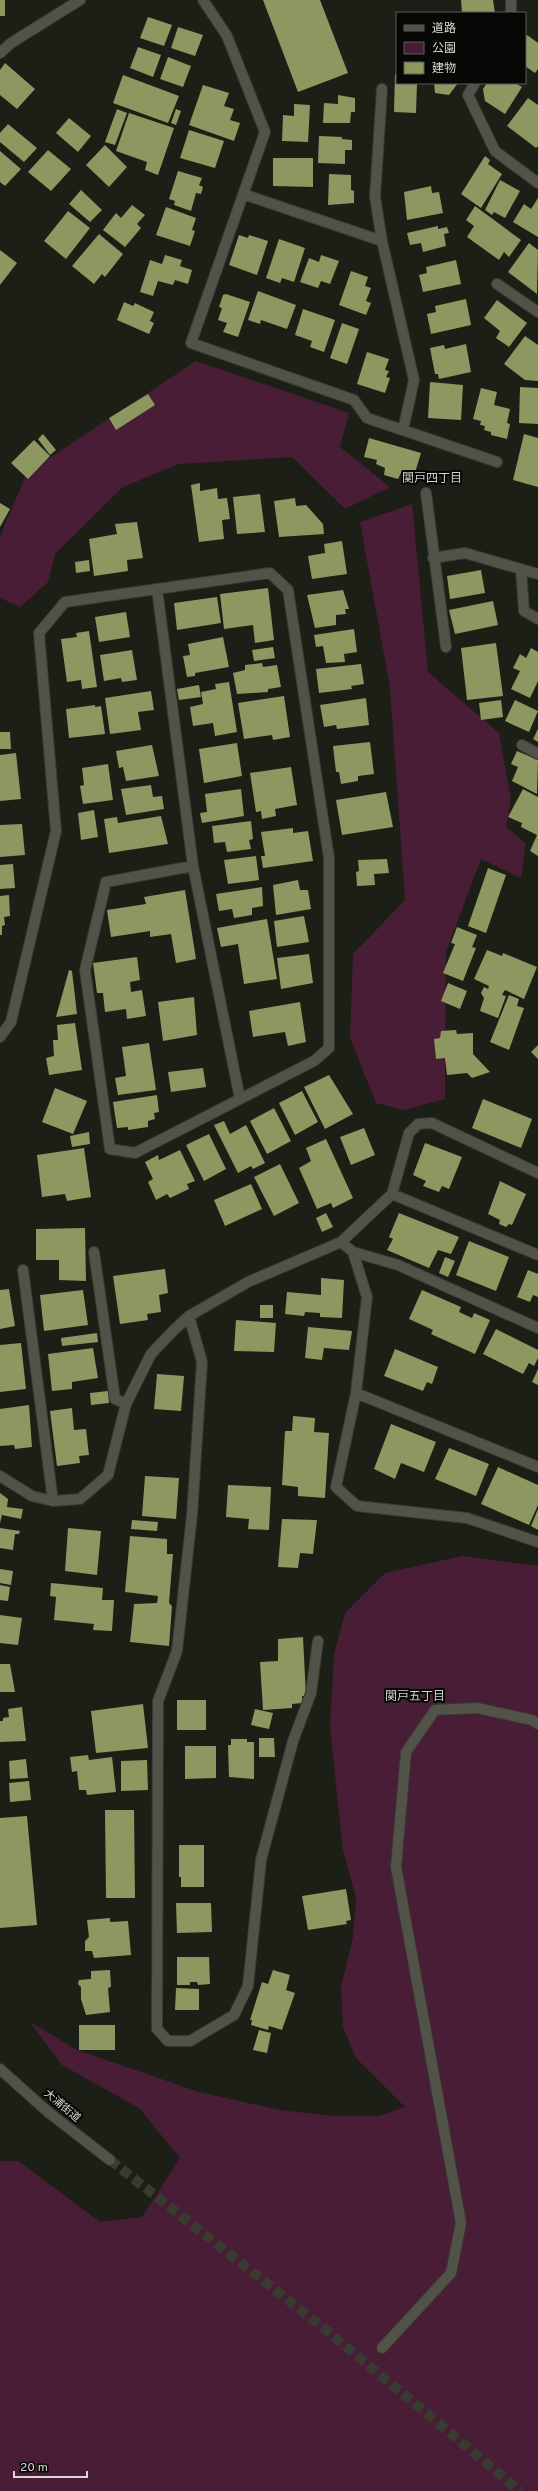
<svg xmlns="http://www.w3.org/2000/svg" width="538" height="2491" font-family="Overpass,'Noto Sans JP',sans-serif">
<rect width="100%" height="100%" fill="#1c1f15"/>
<path fill="#481d35" d="M 196,361 L 349,413 L 340,447 L 390,487 L 345,509 L 292,457 L 179,464 L 123,487 L 55,554 L 48,582 L 20,607 L 0,598 L 0,536 L 27,473 Z
M 412,504 L 428,672 L 499,733 L 511,799 L 506,827 L 526,843 L 521,878 L 481,859 L 446,952 L 445,1099 L 404,1110 L 376,1103 L 350,1038 L 353,954 L 405,900 L 390,688 L 360,522 Z
M 462,1556 L 538,1566 L 538,2491 L 0,2491 L 0,2161 L 18,2161 L 100,2222 L 142,2217 L 180,2158 L 139,2108 L 62,2065 L 30,2022 L 77,2050 L 199,2092 L 280,2110 L 333,2116 L 379,2116 L 405,2107 L 356,2058 L 343,2027 L 341,1987 L 353,1937 L 356,1898 L 343,1850 L 330,1728 L 334,1654 L 345,1613 L 385,1573 Z"/>
<path fill="#8d9860" d="M 0,0 L 5,0 L 5,16 L 0,16 Z
M 263,0 L 320,0 L 348,73 L 298,92 Z
M 461,0 L 493,0 L 495,13 L 462,13 Z
M 148,17 L 172,25 L 164,46 L 140,38 Z
M 178,27 L 203,35 L 195,56 L 171,48 Z
M 527,35 L 538,43 L 538,69 L 535,73 L 525,66 L 525,38 Z
M 138,47 L 161,55 L 153,77 L 130,68 Z
M 168,57 L 191,66 L 183,87 L 160,79 Z
M 5,63 L 35,89 L 17,109 L 0,95 L 0,70 Z
M 395,74 L 397,74 L 397,83 L 417,83 L 416,113 L 394,112 Z
M 123,75 L 179,96 L 168,123 L 113,103 Z
M 434,83 L 458,83 L 449,95 L 435,93 Z
M 487,83 L 515,83 L 522,87 L 505,114 L 485,101 L 483,89 Z
M 203,85 L 229,93 L 224,106 L 234,109 L 230,120 L 240,123 L 234,141 L 189,125 Z
M 338,95 L 355,98 L 355,112 L 351,112 L 350,123 L 323,123 L 324,103 L 338,104 Z
M 528,98 L 538,105 L 538,146 L 536,148 L 507,126 Z
M 294,104 L 310,105 L 308,142 L 282,141 L 283,115 L 294,116 Z
M 117,109 L 127,113 L 115,145 L 105,142 Z
M 176,109 L 181,111 L 176,125 L 171,123 Z
M 129,113 L 174,128 L 158,175 L 145,170 L 147,162 L 116,151 Z
M 69,118 L 91,136 L 78,152 L 56,133 Z
M 8,124 L 37,148 L 24,162 L 0,142 L 0,133 Z
M 189,130 L 224,141 L 215,168 L 180,158 Z
M 319,136 L 342,137 L 342,139 L 352,140 L 352,150 L 345,150 L 345,164 L 318,163 Z
M 105,145 L 127,167 L 109,187 L 86,165 Z
M 48,150 L 71,169 L 51,191 L 28,172 Z
M 0,151 L 21,169 L 5,186 L 0,182 Z
M 485,156 L 490,160 L 488,164 L 502,174 L 481,208 L 461,194 Z
M 273,158 L 313,158 L 313,187 L 273,186 Z
M 178,171 L 202,178 L 199,185 L 203,187 L 201,194 L 196,193 L 191,211 L 174,205 L 175,201 L 169,199 Z
M 329,174 L 351,175 L 351,190 L 354,191 L 354,203 L 328,205 Z
M 500,180 L 520,191 L 505,218 L 494,212 L 492,215 L 485,210 Z
M 431,186 L 432,193 L 439,192 L 443,213 L 407,220 L 404,192 Z
M 81,190 L 102,210 L 90,222 L 69,204 Z
M 538,198 L 538,237 L 513,222 L 524,204 L 531,209 Z
M 132,205 L 145,215 L 137,224 L 141,228 L 125,247 L 103,230 L 116,213 L 121,218 Z
M 475,206 L 521,240 L 509,257 L 504,252 L 499,260 L 467,237 L 474,226 L 466,220 Z
M 166,207 L 196,218 L 192,230 L 195,231 L 190,246 L 156,235 Z
M 68,211 L 90,228 L 66,259 L 44,241 Z
M 438,226 L 438,229 L 447,227 L 449,233 L 444,234 L 446,246 L 423,252 L 421,243 L 410,245 L 407,233 Z
M 99,234 L 123,254 L 105,277 L 102,274 L 94,284 L 72,266 Z
M 239,235 L 248,238 L 249,235 L 268,241 L 257,275 L 229,265 Z
M 279,239 L 305,248 L 294,282 L 282,278 L 280,283 L 266,278 Z
M 529,243 L 538,250 L 537,294 L 508,272 Z
M 0,250 L 17,263 L 0,285 Z
M 165,255 L 182,260 L 180,266 L 192,270 L 188,284 L 175,280 L 173,285 L 158,281 L 153,296 L 140,292 L 150,260 L 162,264 Z
M 321,255 L 339,261 L 330,284 L 321,281 L 318,288 L 300,282 L 309,258 L 319,262 Z
M 456,260 L 461,284 L 423,292 L 419,275 L 427,273 L 426,267 Z
M 351,271 L 368,277 L 365,286 L 371,288 L 366,301 L 371,303 L 366,315 L 339,305 Z
M 258,291 L 296,305 L 287,329 L 261,320 L 260,324 L 248,320 Z
M 226,294 L 250,302 L 238,337 L 223,332 L 227,323 L 218,320 L 222,308 L 219,307 L 223,295 Z
M 466,299 L 471,325 L 431,334 L 427,314 L 436,312 L 435,306 Z
M 497,300 L 527,323 L 509,347 L 496,338 L 500,331 L 484,318 Z
M 124,302 L 133,306 L 135,303 L 154,312 L 150,321 L 154,323 L 149,334 L 117,320 Z
M 303,309 L 335,320 L 324,352 L 310,347 L 312,341 L 295,335 Z
M 342,323 L 359,329 L 347,364 L 330,358 Z
M 525,336 L 538,345 L 538,381 L 525,380 L 504,364 Z
M 466,344 L 471,372 L 439,379 L 438,374 L 435,374 L 430,348 L 444,345 L 445,349 Z
M 367,352 L 389,359 L 385,370 L 389,371 L 386,377 L 390,378 L 385,393 L 357,384 Z
M 430,382 L 463,385 L 461,420 L 428,418 Z
M 520,387 L 538,388 L 538,424 L 519,423 Z
M 481,388 L 497,392 L 494,405 L 510,409 L 507,423 L 510,424 L 507,439 L 491,435 L 491,432 L 484,430 L 485,426 L 480,425 L 481,421 L 473,419 Z
M 148,394 L 155,405 L 116,430 L 109,418 Z
M 43,434 L 56,450 L 50,455 L 38,439 Z
M 524,434 L 538,438 L 538,487 L 513,480 Z
M 369,438 L 421,453 L 414,476 L 401,473 L 398,479 L 384,475 L 385,468 L 376,464 L 377,460 L 364,457 Z
M 34,440 L 50,456 L 28,479 L 11,463 Z
M 200,483 L 200,491 L 217,488 L 218,499 L 227,498 L 230,519 L 222,520 L 224,539 L 199,542 L 191,485 Z
M 260,494 L 265,532 L 237,534 L 233,497 Z
M 295,498 L 296,506 L 306,505 L 323,524 L 324,534 L 279,537 L 274,501 Z
M 0,503 L 10,509 L 0,527 Z
M 137,522 L 143,558 L 127,560 L 128,571 L 94,576 L 89,539 L 117,534 L 115,524 Z
M 342,541 L 347,574 L 312,579 L 308,556 L 325,553 L 324,544 Z
M 89,560 L 90,571 L 76,573 L 75,562 Z
M 481,570 L 485,593 L 450,599 L 447,576 Z
M 268,588 L 274,640 L 255,643 L 253,625 L 224,629 L 220,594 Z
M 343,590 L 349,609 L 345,609 L 346,614 L 336,615 L 336,625 L 315,628 L 307,595 Z
M 217,597 L 221,623 L 177,630 L 174,603 Z
M 493,601 L 498,625 L 455,634 L 449,610 Z
M 126,612 L 130,637 L 99,642 L 95,617 Z
M 354,629 L 357,652 L 344,654 L 345,662 L 326,663 L 323,646 L 316,647 L 314,635 Z
M 89,631 L 97,687 L 82,689 L 81,680 L 67,682 L 61,639 L 77,637 L 76,633 Z
M 223,637 L 229,667 L 195,673 L 195,676 L 187,677 L 183,656 L 190,655 L 188,644 Z
M 496,643 L 503,696 L 467,700 L 461,648 Z
M 273,647 L 275,658 L 254,661 L 252,650 Z
M 531,648 L 538,652 L 538,681 L 530,698 L 511,689 L 520,671 L 513,668 L 520,654 L 526,658 Z
M 132,650 L 137,680 L 122,682 L 121,678 L 104,681 L 100,655 Z
M 262,663 L 263,667 L 277,665 L 281,687 L 268,689 L 268,692 L 237,694 L 233,673 L 245,670 L 245,665 Z
M 361,664 L 364,684 L 351,686 L 352,689 L 319,693 L 316,669 Z
M 229,682 L 237,732 L 215,736 L 213,723 L 193,726 L 190,707 L 203,704 L 201,692 L 216,689 L 215,684 Z
M 199,685 L 201,697 L 179,700 L 177,689 Z
M 151,691 L 154,710 L 138,712 L 141,730 L 110,734 L 105,698 Z
M 284,696 L 290,737 L 273,740 L 272,735 L 244,739 L 238,703 Z
M 366,698 L 369,725 L 337,729 L 336,725 L 324,727 L 320,705 Z
M 501,700 L 503,717 L 481,720 L 479,703 Z
M 515,700 L 538,711 L 529,732 L 505,721 Z
M 95,705 L 95,707 L 101,706 L 105,734 L 69,738 L 66,709 Z
M 538,729 L 538,742 L 533,739 Z
M 0,732 L 10,732 L 11,749 L 0,749 Z
M 370,742 L 374,774 L 358,776 L 358,781 L 341,784 L 339,772 L 336,772 L 333,746 Z
M 237,743 L 242,776 L 204,783 L 199,749 Z
M 152,745 L 159,776 L 126,781 L 123,767 L 119,768 L 116,751 Z
M 517,751 L 538,760 L 537,794 L 512,781 L 518,767 L 511,764 Z
M 16,753 L 21,799 L 0,801 L 0,755 Z
M 108,764 L 113,800 L 83,804 L 80,786 L 84,785 L 82,768 Z
M 291,767 L 297,805 L 275,809 L 276,816 L 262,819 L 261,811 L 256,812 L 250,773 Z
M 151,785 L 153,797 L 162,796 L 164,809 L 126,815 L 121,789 Z
M 241,789 L 244,816 L 202,823 L 200,813 L 207,812 L 205,794 Z
M 523,789 L 538,797 L 538,856 L 530,851 L 537,835 L 521,827 L 522,823 L 508,817 Z
M 386,792 L 393,827 L 342,835 L 336,800 Z
M 94,810 L 98,837 L 81,840 L 78,813 Z
M 161,816 L 168,844 L 109,853 L 104,819 L 117,817 L 118,823 Z
M 251,821 L 253,839 L 249,840 L 251,849 L 227,852 L 225,842 L 214,843 L 212,826 Z
M 22,824 L 25,855 L 0,857 L 0,825 Z
M 293,828 L 293,833 L 308,831 L 313,861 L 263,868 L 261,856 L 265,856 L 261,832 Z
M 256,856 L 259,880 L 228,884 L 224,860 Z
M 387,859 L 389,873 L 374,874 L 375,885 L 357,886 L 356,872 L 359,871 L 358,860 Z
M 13,864 L 15,888 L 0,889 L 0,865 Z
M 488,868 L 506,875 L 486,933 L 468,926 Z
M 298,880 L 300,890 L 308,890 L 311,909 L 276,915 L 273,885 Z
M 262,887 L 263,906 L 252,908 L 252,915 L 234,918 L 232,909 L 219,911 L 216,894 Z
M 185,890 L 196,959 L 176,963 L 171,934 L 150,937 L 150,931 L 111,937 L 107,910 L 146,904 L 144,897 Z
M 9,895 L 10,916 L 4,917 L 5,925 L 2,926 L 2,935 L 0,935 L 0,896 Z
M 304,916 L 309,942 L 277,947 L 274,921 Z
M 267,919 L 277,979 L 244,984 L 238,944 L 221,947 L 217,928 Z
M 457,927 L 477,935 L 472,947 L 476,948 L 463,981 L 443,973 L 455,944 L 451,943 Z
M 487,950 L 502,956 L 503,953 L 537,967 L 524,999 L 505,990 L 502,995 L 506,996 L 498,1018 L 480,1011 L 484,998 L 481,993 L 484,987 L 488,989 L 489,986 L 474,979 Z
M 309,954 L 313,983 L 281,989 L 277,958 Z
M 137,957 L 140,980 L 130,982 L 131,992 L 142,990 L 146,1016 L 127,1019 L 126,1009 L 105,1012 L 103,993 L 97,993 L 93,963 Z
M 69,970 L 72,971 L 77,1014 L 56,1017 Z
M 448,983 L 467,991 L 460,1009 L 441,1001 Z
M 509,995 L 519,999 L 517,1006 L 524,1008 L 509,1050 L 490,1042 Z
M 194,997 L 197,1035 L 163,1041 L 158,1002 Z
M 300,1002 L 306,1042 L 288,1046 L 285,1032 L 253,1037 L 249,1011 Z
M 75,1023 L 82,1070 L 49,1075 L 46,1058 L 54,1056 L 53,1040 L 58,1040 L 57,1025 Z
M 456,1030 L 457,1034 L 473,1033 L 473,1054 L 490,1072 L 472,1078 L 467,1073 L 447,1075 L 445,1058 L 436,1059 L 434,1039 L 440,1038 L 441,1031 Z
M 149,1043 L 156,1090 L 118,1095 L 115,1078 L 126,1076 L 122,1047 Z
M 538,1045 L 538,1059 L 531,1052 Z
M 203,1068 L 206,1087 L 171,1092 L 168,1072 Z
M 329,1075 L 353,1114 L 325,1129 L 304,1087 Z
M 55,1088 L 87,1101 L 73,1134 L 42,1122 Z
M 302,1091 L 318,1122 L 295,1135 L 279,1103 Z
M 157,1095 L 159,1112 L 154,1113 L 155,1119 L 148,1121 L 148,1127 L 128,1130 L 128,1127 L 117,1128 L 113,1102 Z
M 483,1099 L 532,1119 L 521,1148 L 472,1128 Z
M 274,1108 L 291,1141 L 267,1154 L 250,1121 Z
M 224,1121 L 230,1134 L 246,1125 L 265,1163 L 253,1169 L 251,1166 L 238,1173 L 214,1125 Z
M 364,1128 L 375,1155 L 351,1165 L 340,1137 Z
M 89,1132 L 90,1144 L 72,1147 L 70,1136 Z
M 209,1134 L 226,1169 L 204,1181 L 186,1145 Z
M 326,1139 L 353,1198 L 333,1208 L 331,1203 L 317,1209 L 299,1168 L 311,1161 L 306,1148 Z
M 425,1143 L 462,1157 L 449,1189 L 442,1186 L 439,1192 L 423,1186 L 426,1181 L 413,1175 Z
M 84,1148 L 91,1197 L 67,1201 L 65,1194 L 42,1197 L 37,1155 Z
M 180,1150 L 195,1181 L 187,1184 L 189,1189 L 170,1198 L 167,1194 L 156,1200 L 148,1182 L 153,1179 L 145,1162 L 158,1155 L 159,1160 Z
M 280,1164 L 299,1203 L 274,1216 L 254,1177 Z
M 500,1181 L 526,1194 L 512,1225 L 509,1224 L 506,1227 L 499,1224 L 500,1220 L 488,1214 Z
M 251,1184 L 262,1209 L 225,1226 L 214,1200 Z
M 326,1213 L 333,1227 L 322,1232 L 316,1218 Z
M 399,1213 L 459,1237 L 451,1254 L 438,1250 L 429,1268 L 387,1250 L 393,1239 L 389,1237 Z
M 85,1228 L 86,1281 L 59,1280 L 59,1260 L 36,1260 L 36,1229 Z
M 469,1241 L 509,1257 L 496,1291 L 456,1275 Z
M 445,1257 L 455,1261 L 448,1277 L 439,1273 Z
M 165,1269 L 168,1293 L 159,1295 L 161,1312 L 147,1314 L 148,1320 L 120,1324 L 113,1276 Z
M 528,1270 L 538,1274 L 538,1297 L 533,1295 L 530,1302 L 517,1297 Z
M 321,1278 L 344,1280 L 342,1318 L 320,1317 L 320,1313 L 305,1312 L 304,1316 L 285,1314 L 287,1292 L 321,1295 Z
M 9,1289 L 15,1326 L 0,1329 L 0,1290 Z
M 83,1290 L 88,1325 L 44,1331 L 40,1295 Z
M 422,1290 L 461,1307 L 459,1312 L 472,1318 L 474,1313 L 490,1320 L 475,1354 L 431,1334 L 433,1330 L 409,1319 Z
M 260,1305 L 273,1305 L 273,1318 L 260,1318 Z
M 236,1320 L 276,1323 L 274,1352 L 234,1351 Z
M 308,1327 L 352,1331 L 349,1350 L 324,1348 L 322,1360 L 305,1358 Z
M 496,1329 L 538,1350 L 538,1358 L 534,1366 L 529,1363 L 523,1374 L 483,1354 Z
M 97,1333 L 98,1342 L 62,1346 L 61,1338 Z
M 21,1343 L 26,1389 L 0,1392 L 0,1345 Z
M 93,1348 L 98,1378 L 72,1382 L 72,1389 L 52,1391 L 48,1354 Z
M 395,1349 L 438,1367 L 432,1384 L 427,1382 L 423,1391 L 384,1376 Z
M 538,1369 L 538,1385 L 532,1382 Z
M 157,1374 L 184,1376 L 181,1411 L 154,1409 Z
M 108,1391 L 109,1403 L 91,1405 L 90,1393 Z
M 29,1405 L 32,1447 L 15,1449 L 14,1445 L 0,1446 L 0,1409 Z
M 72,1408 L 74,1430 L 86,1429 L 89,1455 L 79,1456 L 80,1463 L 57,1466 L 50,1411 Z
M 293,1416 L 315,1418 L 314,1432 L 329,1433 L 325,1498 L 298,1496 L 298,1487 L 282,1485 L 285,1431 L 292,1431 Z
M 391,1424 L 436,1442 L 424,1472 L 401,1463 L 395,1479 L 374,1469 Z
M 449,1448 L 489,1464 L 476,1496 L 435,1479 Z
M 498,1467 L 538,1485 L 538,1505 L 529,1525 L 481,1504 Z
M 145,1476 L 179,1478 L 176,1519 L 142,1516 Z
M 228,1485 L 271,1487 L 269,1530 L 248,1529 L 249,1519 L 226,1517 Z
M 0,1493 L 8,1499 L 7,1507 L 23,1509 L 21,1519 L 2,1515 L 0,1523 Z
M 538,1509 L 538,1530 L 531,1526 Z
M 282,1519 L 317,1520 L 313,1554 L 300,1553 L 298,1568 L 278,1567 Z
M 132,1520 L 158,1522 L 157,1531 L 131,1529 Z
M 0,1528 L 20,1531 L 19,1534 L 15,1534 L 13,1550 L 0,1548 Z
M 68,1528 L 101,1531 L 97,1575 L 65,1571 Z
M 130,1536 L 167,1539 L 167,1554 L 173,1554 L 169,1603 L 172,1606 L 169,1646 L 130,1642 L 134,1604 L 157,1603 L 158,1596 L 125,1592 Z
M 0,1569 L 13,1571 L 11,1585 L 0,1583 Z
M 51,1583 L 103,1588 L 102,1600 L 114,1600 L 112,1631 L 93,1630 L 94,1624 L 54,1620 L 56,1597 L 50,1596 Z
M 0,1585 L 10,1587 L 8,1601 L 0,1600 Z
M 0,1615 L 22,1618 L 18,1645 L 0,1643 Z
M 303,1637 L 306,1696 L 302,1696 L 303,1703 L 292,1704 L 292,1708 L 263,1710 L 260,1662 L 278,1661 L 278,1639 Z
M 0,1664 L 10,1664 L 15,1692 L 0,1692 Z
M 177,1700 L 206,1700 L 206,1730 L 177,1730 Z
M 143,1704 L 148,1748 L 96,1753 L 91,1711 Z
M 22,1707 L 26,1741 L 0,1742 L 0,1721 L 3,1721 L 3,1718 L 9,1717 L 8,1709 Z
M 255,1709 L 273,1713 L 269,1729 L 251,1725 Z
M 259,1738 L 274,1738 L 275,1757 L 259,1757 Z
M 231,1739 L 247,1739 L 247,1742 L 254,1742 L 254,1779 L 229,1777 L 228,1745 L 231,1745 Z
M 185,1746 L 216,1746 L 216,1778 L 185,1779 Z
M 88,1755 L 89,1760 L 112,1757 L 116,1792 L 87,1795 L 86,1790 L 79,1790 L 77,1771 L 72,1772 L 70,1757 Z
M 26,1759 L 28,1778 L 10,1779 L 9,1761 Z
M 147,1760 L 148,1790 L 121,1791 L 121,1761 Z
M 29,1781 L 31,1800 L 10,1802 L 9,1783 Z
M 105,1810 L 134,1810 L 135,1898 L 106,1898 Z
M 27,1816 L 37,1925 L 0,1928 L 0,1818 Z
M 179,1845 L 204,1845 L 204,1887 L 181,1887 L 181,1877 L 179,1877 Z
M 346,1889 L 351,1920 L 346,1921 L 347,1924 L 308,1930 L 302,1896 Z
M 176,1903 L 211,1903 L 212,1932 L 177,1933 Z
M 110,1918 L 110,1922 L 128,1921 L 131,1955 L 94,1958 L 92,1951 L 85,1951 L 85,1941 L 89,1937 L 87,1920 Z
M 177,1957 L 209,1957 L 210,1984 L 198,1985 L 197,1982 L 190,1982 L 190,1985 L 177,1985 Z
M 110,1970 L 111,1987 L 108,1988 L 110,2012 L 86,2015 L 81,1999 L 81,1987 L 78,1984 L 79,1980 L 91,1979 L 91,1971 Z
M 273,1970 L 290,1975 L 286,1990 L 295,1993 L 282,2030 L 269,2026 L 268,2030 L 251,2025 L 252,2020 L 250,2020 L 262,1982 L 268,1984 Z
M 176,1988 L 199,1989 L 199,2010 L 175,2010 Z
M 79,2025 L 115,2025 L 115,2050 L 79,2050 Z
M 259,2030 L 271,2033 L 267,2053 L 253,2050 Z"/>
<g fill="none" stroke-linecap="round" stroke-linejoin="round">
<path stroke="#383b31" stroke-width="10" stroke-dasharray="10 5" stroke-linecap="butt" d="M 110,2160 L 325,2329 L 520,2491"/>
<g stroke="#393a35" stroke-width="12">
<path id="minor" d="M 203,0 L 227,36 L 265,132 L 191,343 L 354,400 L 367,418 L 497,462
M 511,0 L 511,13
M 0,53 L 11,43 L 80,0
M 475,83 L 468,95 L 495,151 L 538,183
M 382,89 L 375,197 L 382,241 L 414,380 L 403,430
M 243,194 L 382,241
M 497,284 L 538,312
M 426,493 L 446,647
M 433,558 L 465,553 L 538,574
M 521,569 L 524,611 L 538,619
M 157,589 L 193,866 L 240,1099
M 522,745 L 538,754
M 0,1037 L 11,1022 L 56,831 L 39,633 L 65,602 L 270,573 L 288,590 L 329,858 L 329,1048 L 314,1061 L 135,1153 L 110,1149 L 85,970 L 106,882 L 193,866
M 392,1194 L 538,1255
M 341,1242 L 353,1252 L 398,1265 L 538,1328
M 94,1252 L 115,1399 L 126,1404
M 353,1252 L 367,1297 L 356,1393 L 336,1487 L 357,1506 L 467,1518 L 538,1542
M 23,1270 L 53,1501
M 189,1316 L 202,1362 L 192,1515 L 177,1651 L 158,1701 L 157,2029 L 168,2041 L 190,2041 L 234,2015 L 248,1986 L 261,1860 L 293,1741 L 311,1693 L 318,1641
M 356,1393 L 538,1467
M 0,1476 L 32,1496 L 53,1501 L 80,1499 L 108,1475 L 126,1404 L 151,1354 L 173,1331 L 189,1316 L 248,1282 L 341,1242 L 392,1194 L 409,1133 L 418,1124 L 432,1123 L 538,1173
M 382,2348 L 451,2273 L 461,2223 L 396,1867 L 406,1752 L 435,1710 L 477,1708 L 532,1720 L 538,1724"/>
</g>
<g stroke="#393a35" stroke-width="12">
<path id="tertiary" d="M 0,2069 L 48,2112 L 110,2160"/>
</g>
<use href="#minor" stroke="#515348" stroke-width="10"/>
<use href="#tertiary" stroke="#515348" stroke-width="10"/>
</g>
<g text-anchor="middle" dominant-baseline="central" stroke-width="4" stroke-linejoin="round" paint-order="stroke">
<g font-size="11" fill="#d7d9d2" stroke="#070805">
<text transform="translate(62 2106) rotate(40)">大浦街道</text>
</g>
<g font-size="12" fill="#cfd2c6" stroke="#070805">
<text x="432" y="479">関戸四丁目</text>
<text x="415" y="1697">関戸五丁目</text>
</g>
</g>
<rect x="396" y="12" width="130" height="72" fill="#070805" stroke="#5a5c57"/>
<rect x="404" y="25" width="20" height="6" fill="#515348" stroke="#5a5c57"/>
<text x="432" y="32" font-size="12" fill="#d7d9d2">道路</text>
<rect x="404" y="42" width="20" height="12" fill="#481d35" stroke="#5a5c57"/>
<text x="432" y="52" font-size="12" fill="#d7d9d2">公園</text>
<rect x="404" y="62" width="20" height="12" fill="#8d9860" stroke="#5a5c57"/>
<text x="432" y="72" font-size="12" fill="#d7d9d2">建物</text>
<path d="M14 2471v6h73v-6" fill="none" stroke="#d7d9d2" stroke-width="2"/>
<text x="20" y="2471" font-size="12" fill="#d7d9d2" stroke="#070805" stroke-width="3" paint-order="stroke">20 m</text>
</svg>
